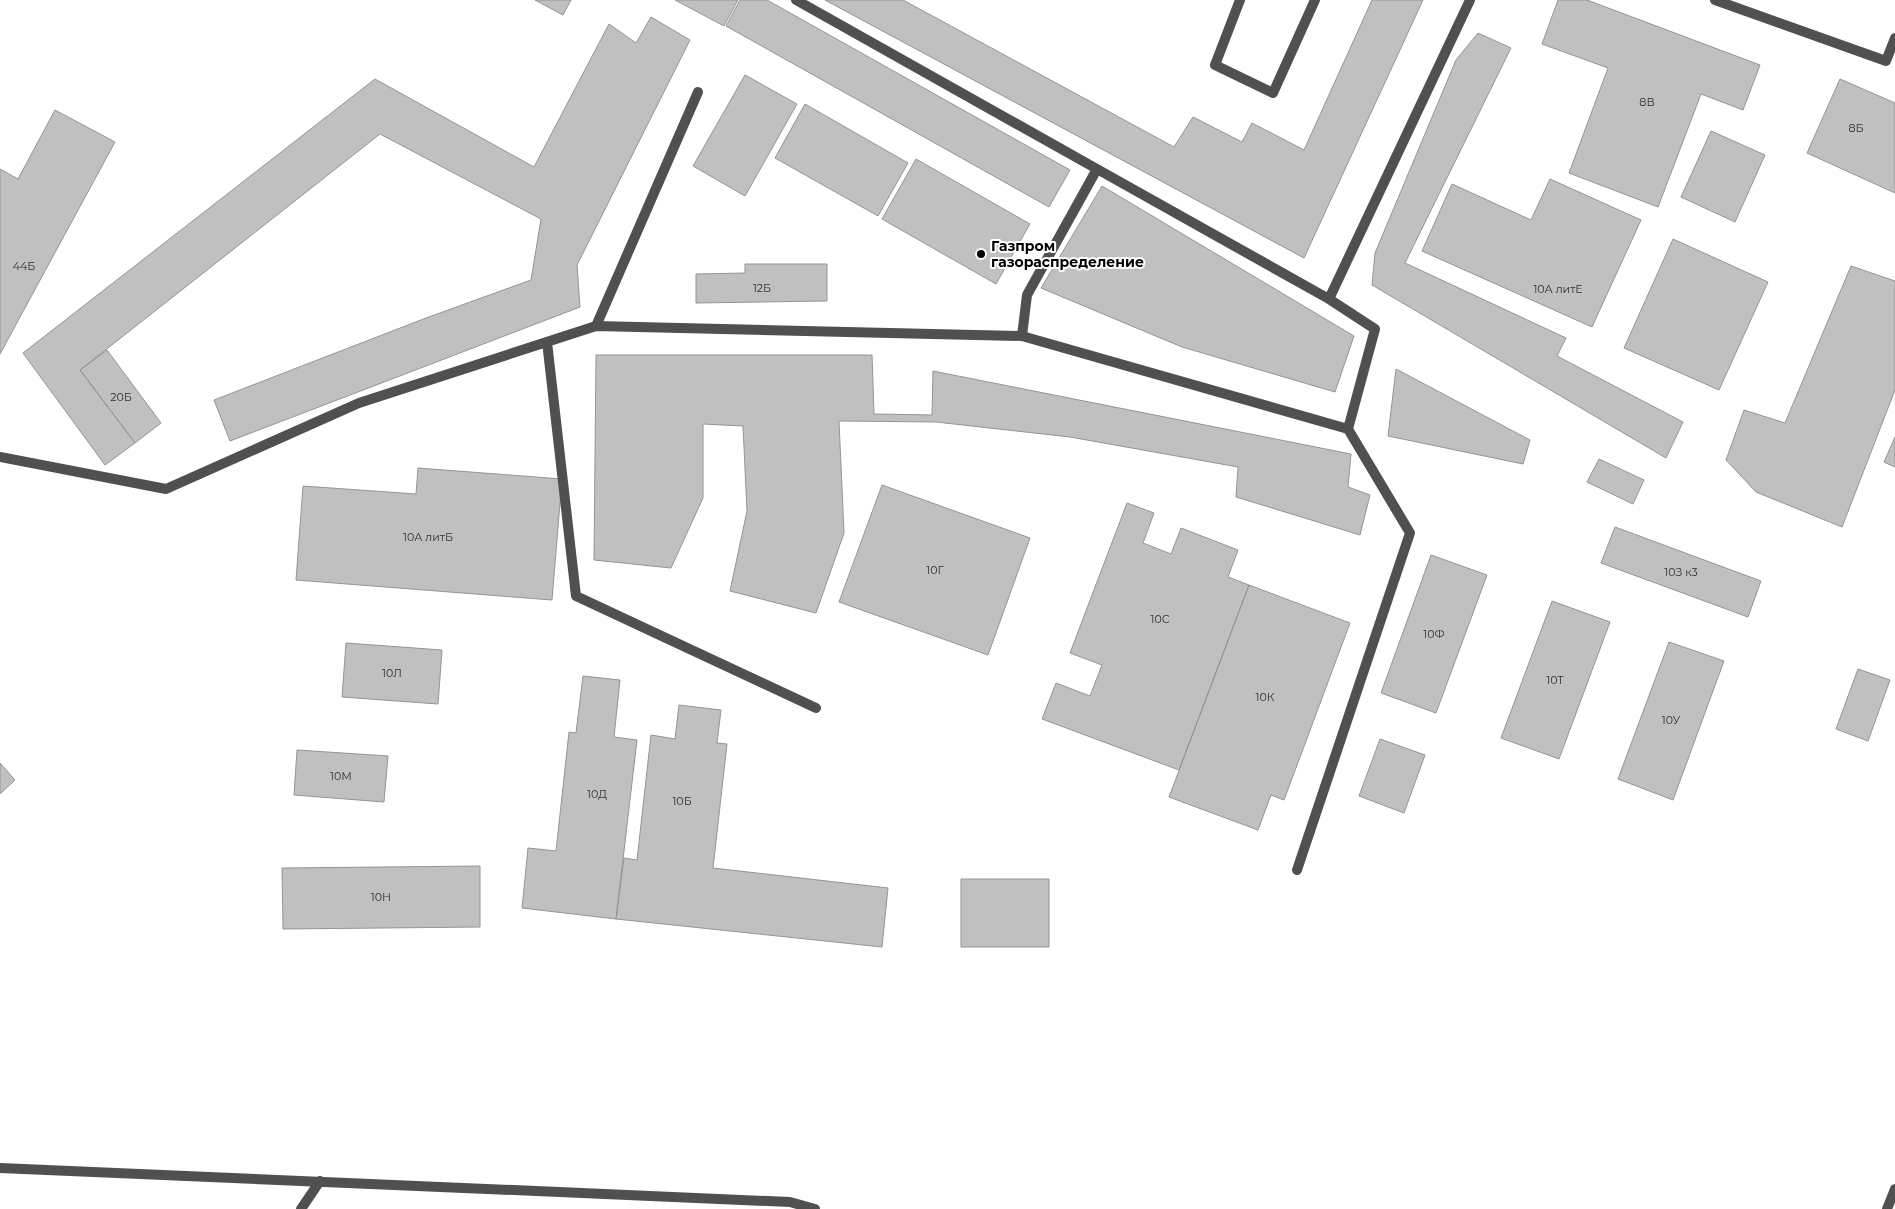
<svg xmlns="http://www.w3.org/2000/svg" width="1895" height="1209" font-family="Montserrat,sans-serif">
<rect width="100%" height="100%" fill="#fff"/>
<path fill="#c0c0c0" stroke="#949494" d="M 535,0 L 571,0 L 563,15 Z
M 675,0 L 738,0 L 724,26 Z
M 740,0 L 767,0 L 1070,170 L 1049,207 L 726,26 Z
M 825,0 L 903,0 L 1174,147 L 1193,117 L 1242,142 L 1252,123 L 1304,150 L 1372,0 L 1423,0 L 1304,258 Z
M 1558,0 L 1587,0 L 1760,65 L 1743,110 L 1701,94 L 1658,207 L 1569,173 L 1608,68 L 1542,44 Z
M 651,17 L 690,40 L 577,265 L 580,307 L 230,441 L 214,400 L 426,318 L 531,280 L 541,219 L 380,134 L 80,370 L 135,443 L 105,465 L 23,353 L 375,79 L 534,167 L 609,24 L 636,43 Z
M 1478,33 L 1511,48 L 1405,263 L 1566,338 L 1557,356 L 1683,422 L 1666,458 L 1372,285 L 1375,253 L 1456,60 Z
M 745,75 L 797,104 L 745,196 L 693,166 Z
M 1840,79 L 1895,103 L 1895,193 L 1807,153 Z
M 805,104 L 908,163 L 878,216 L 775,158 Z
M 55,110 L 115,142 L 0,354 L 0,169 L 18,179 Z
M 1711,131 L 1765,155 L 1735,222 L 1681,197 Z
M 916,159 L 1030,224 L 996,284 L 882,219 Z
M 1550,179 L 1641,220 L 1592,327 L 1422,251 L 1452,184 L 1531,220 Z
M 1102,186 L 1354,336 L 1335,392 L 1182,347 L 1041,288 Z
M 1673,239 L 1768,282 L 1719,390 L 1624,348 Z
M 745,264 L 827,264 L 827,301 L 696,303 L 696,274 L 745,273 Z
M 1851,266 L 1895,281 L 1895,390 L 1842,527 L 1756,492 L 1726,460 L 1744,410 L 1785,423 Z
M 107,350 L 161,423 L 135,443 L 80,370 Z
M 596,355 L 872,355 L 874,414 L 932,415 L 933,371 L 1351,454 L 1348,487 L 1370,495 L 1360,535 L 1236,497 L 1238,467 L 1070,437 L 936,422 L 839,421 L 844,533 L 816,613 L 730,591 L 747,511 L 743,426 L 703,424 L 703,498 L 671,568 L 594,560 Z
M 1396,369 L 1530,440 L 1523,464 L 1388,436 Z
M 1895,437 L 1895,467 L 1884,462 Z
M 1599,459 L 1644,480 L 1633,504 L 1587,482 Z
M 418,468 L 562,479 L 552,600 L 296,580 L 303,486 L 416,494 Z
M 882,485 L 1030,538 L 988,655 L 839,602 Z
M 1127,503 L 1154,513 L 1143,543 L 1171,554 L 1181,528 L 1238,550 L 1228,577 L 1249,585 L 1179,770 L 1042,719 L 1056,683 L 1090,696 L 1102,665 L 1070,653 Z
M 1615,527 L 1761,581 L 1748,617 L 1601,563 Z
M 1431,555 L 1487,575 L 1436,713 L 1381,693 Z
M 1249,585 L 1350,623 L 1284,800 L 1271,795 L 1258,830 L 1169,797 Z
M 1552,601 L 1610,622 L 1559,759 L 1501,738 Z
M 1669,642 L 1724,661 L 1673,800 L 1618,779 Z
M 346,643 L 442,650 L 438,704 L 342,697 Z
M 1858,669 L 1890,680 L 1868,741 L 1836,729 Z
M 583,676 L 620,680 L 614,737 L 637,740 L 616,919 L 522,908 L 528,848 L 556,851 L 569,732 L 576,733 Z
M 679,705 L 721,710 L 717,743 L 727,744 L 713,868 L 888,888 L 882,947 L 616,919 L 624,858 L 637,860 L 651,735 L 675,739 Z
M 1380,739 L 1425,755 L 1404,813 L 1359,796 Z
M 297,750 L 388,756 L 384,802 L 294,795 Z
M 0,763 L 15,780 L 0,794 Z
M 480,866 L 480,927 L 283,929 L 282,868 Z
M 961,879 L 1049,879 L 1049,947 L 961,947 Z"/>
<g fill="none" stroke-linecap="round" stroke-linejoin="round">
<path stroke="#505050" stroke-width="10" d="M 796,0 L 1097,169
M 1240,0 L 1215,65 L 1273,93 L 1315,0
M 1715,0 L 1886,61 L 1895,38
M 596,326 L 698,92
M 1022,336 L 1027,295 L 1097,169 L 1329,299
M 547,342 L 576,596 L 816,708
M 0,457 L 166,489 L 359,403 L 596,326 L 1022,336 L 1348,429 L 1375,329 L 1329,299 L 1470,0
M 1297,870 L 1410,533 L 1348,429
M 0,1168 L 790,1202 L 815,1209
M 301,1209 L 320,1181
M 1887,1209 L 1895,1189"/>
</g>
<circle fill="#000" stroke="#fff" stroke-width="2" cx="981" cy="254" r="5"/>
<g text-anchor="middle" dominant-baseline="central" stroke-width="4" stroke-linejoin="round" paint-order="stroke">
<g font-size="11" fill="#303030">
<text x="1647" y="102">8В</text>
<text x="1856" y="128">8Б</text>
<text x="24" y="266">44Б</text>
<text x="762" y="288">12Б</text>
<text x="1558" y="289">10А литЕ</text>
<text x="121" y="397">20Б</text>
<text x="428" y="537">10А литБ</text>
<text x="935" y="570">10Г</text>
<text x="1681" y="572">10З к3</text>
<text x="1160" y="619">10С</text>
<text x="1434" y="634">10Ф</text>
<text x="392" y="673">10Л</text>
<text x="1555" y="680">10Т</text>
<text x="1265" y="697">10К</text>
<text x="1671" y="720">10У</text>
<text x="341" y="776">10М</text>
<text x="597" y="794">10Д</text>
<text x="682" y="801">10Б</text>
<text x="381" y="897">10Н</text>
</g>
<g font-size="14" font-weight="bold" fill="#000" stroke="#fff" text-anchor="start">
<text x="991" y="246">Газпром<tspan x="991" dy="16">газораспределение</tspan></text>
</g>
</g>
</svg>
